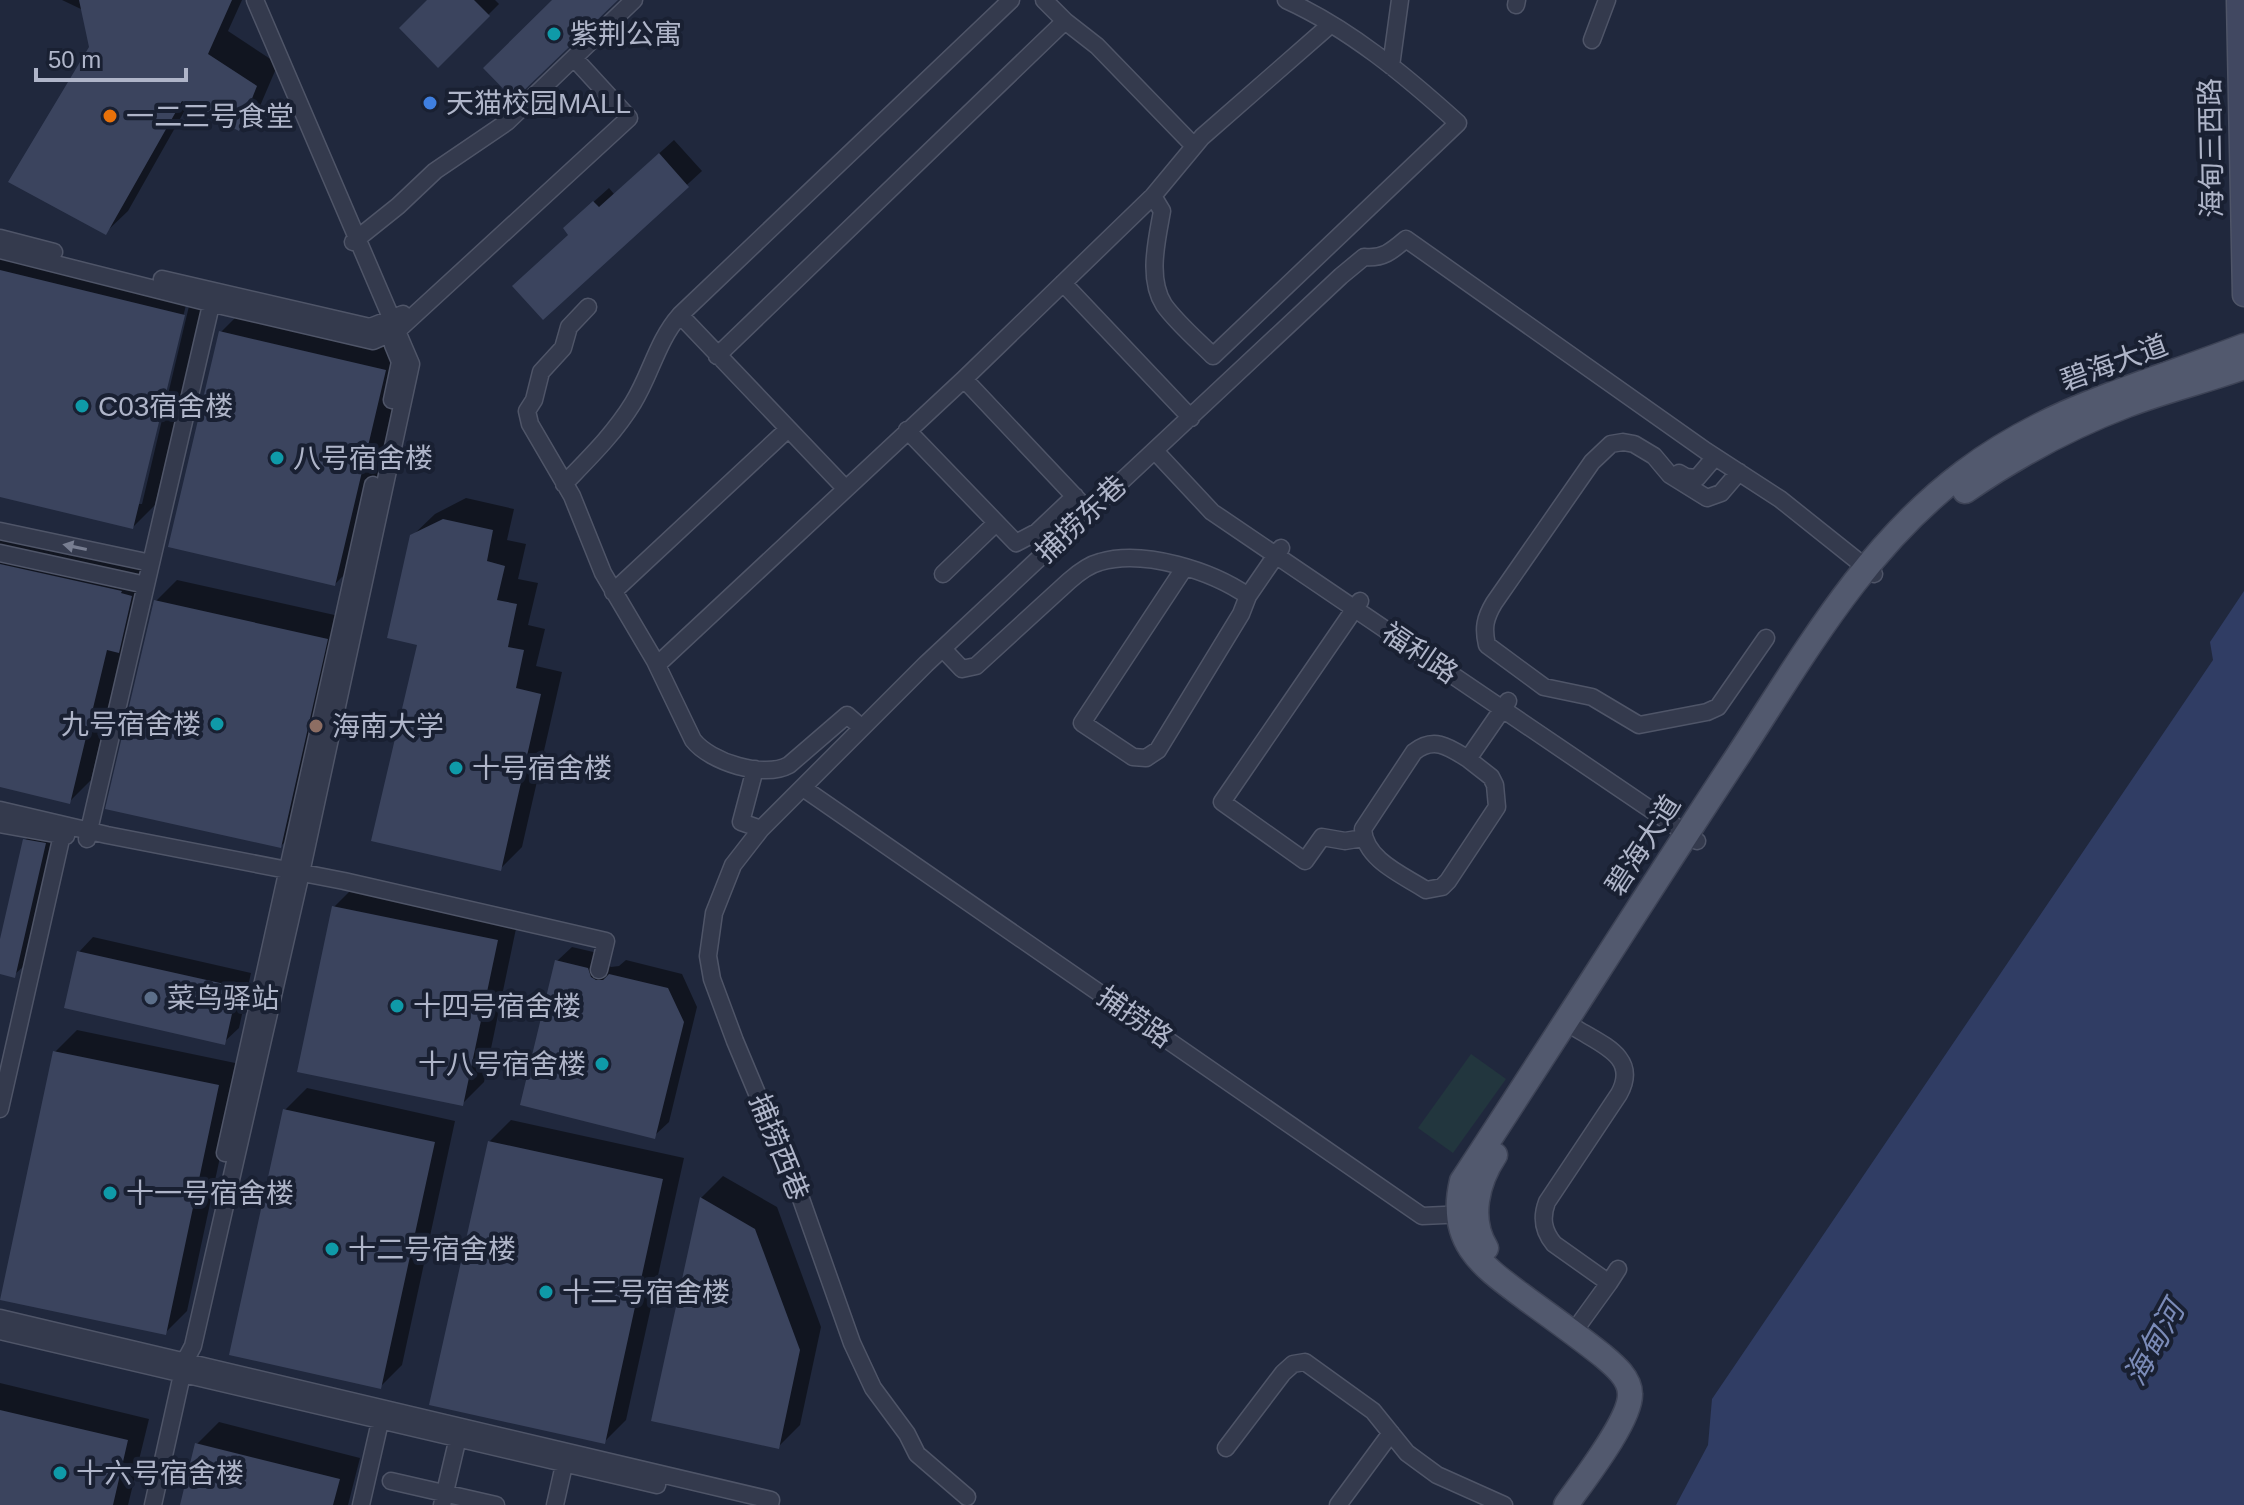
<svg xmlns="http://www.w3.org/2000/svg" width="2244" height="1505" font-family="Helvetica,'Noto Sans SC',sans-serif">
<rect width="100%" height="100%" fill="#20283d"/>
<path fill="#22363e" d="M 1471,1054 L 1506,1079 L 1453,1153 L 1418,1128 Z"/>
<path fill="#303d64" d="M 2244,591 L 2244,1505 L 1676,1505 L 1708,1445 L 1712,1399 L 2213,660 L 2210,642 Z"/>
<path fill="#0007" fill-rule="evenodd" d="M 62,0 L 242,0 L 228,31 L 278,64 L 260,106 L 238,128 L 189,103 L 128,211 L 106,232 L 91,47 L 83,10 Z
M 430,0 L 495,0 L 499,4 L 438,65 Z
M 674,140 L 702,171 L 543,317 L 571,234 L 580,214 L 609,188 L 614,194 Z
M 0,244 L 206,294 L 155,505 L 133,527 L 0,495 ZM 186,305 L 189,306 L 142,504 L 137,504 Z
M 243,310 L 407,349 L 357,562 L 335,584 L 221,332 Z
M 466,498 L 514,509 L 507,540 L 526,544 L 518,579 L 538,583 L 528,625 L 545,629 L 536,666 L 562,672 L 522,847 L 500,869 L 412,536 L 435,514 Z
M 0,534 L 20,543 L 142,569 L 91,780 L 69,802 L 0,785 Z
M 177,580 L 348,618 L 302,824 L 281,846 L 156,601 Z
M 36,830 L 55,833 L 25,965 L 14,975 L 0,972 L 0,948 L 25,840 Z
M 356,885 L 518,919 L 484,1082 L 462,1104 L 334,907 Z
M 93,937 L 251,973 L 239,1028 L 224,1042 L 79,952 Z
M 572,947 L 602,954 L 605,963 L 611,967 L 619,966 L 626,960 L 682,974 L 697,1007 L 669,1122 L 654,1136 L 557,961 Z
M 77,1030 L 240,1064 L 187,1311 L 165,1333 L 55,1052 Z
M 307,1088 L 455,1121 L 402,1365 L 380,1387 L 285,1110 Z
M 511,1120 L 684,1158 L 626,1420 L 604,1442 L 489,1142 Z
M 723,1176 L 777,1207 L 821,1327 L 800,1425 L 778,1447 L 701,1198 Z
M 0,1383 L 149,1419 L 128,1505 L 0,1505 Z
M 219,1422 L 360,1458 L 348,1505 L 182,1505 L 197,1444 Z"/>
<path fill="#3b445e" d="M 79,0 L 232,0 L 208,54 L 257,86 L 239,131 L 182,101 L 106,235 L 8,182 L 89,47 Z
M 427,0 L 474,0 L 490,16 L 438,68 L 399,28 Z
M 552,0 L 618,0 L 514,100 L 483,68 Z
M 659,153 L 689,187 L 543,320 L 512,286 L 568,235 L 563,228 L 593,201 L 599,207 Z
M 0,270 L 185,315 L 133,529 L 0,497 Z
M 219,331 L 386,370 L 335,586 L 168,547 Z
M 443,519 L 493,530 L 487,561 L 505,566 L 497,600 L 517,604 L 508,647 L 524,650 L 516,688 L 541,694 L 501,871 L 371,841 L 417,645 L 387,638 L 410,535 Z
M 0,564 L 122,591 L 121,593 L 132,596 L 119,653 L 107,650 L 70,804 L 0,787 Z
M 154,600 L 328,639 L 281,848 L 105,809 Z
M 23,839 L 46,843 L 15,978 L 0,974 L 0,939 Z
M 332,906 L 498,940 L 463,1106 L 297,1072 Z
M 77,951 L 238,987 L 225,1045 L 64,1008 Z
M 555,960 L 588,968 L 591,977 L 596,980 L 603,980 L 609,974 L 668,988 L 684,1022 L 655,1139 L 520,1105 Z
M 53,1051 L 219,1085 L 166,1335 L 0,1300 Z
M 283,1109 L 435,1142 L 381,1389 L 229,1355 Z
M 488,1141 L 663,1179 L 605,1444 L 429,1405 Z
M 700,1197 L 755,1229 L 800,1350 L 779,1449 L 651,1421 Z
M 0,1410 L 128,1440 L 113,1505 L 0,1505 Z
M 195,1443 L 340,1479 L 333,1505 L 180,1505 Z"/>
<g fill="none" stroke-linecap="round" stroke-linejoin="round">
<g stroke="#4f5568" stroke-width="19">
<path id="minor" d="M 1044,0 L 1065,21
M 1516,5 L 1517,0
M 1592,40 L 1607,0
M 1391,66 L 1400,0
M 1153,196 L 1162,211 C 1157,240 1147,278 1164,305 C 1177,323 1197,340 1213,356 L 1458,123 C 1406,76 1350,29 1286,0
M 0,238 L 54,252
M 353,242 L 398,206 L 435,171 L 507,122 L 634,0
M 0,250 L 218,305 L 373,341 L 398,330 L 629,118 L 574,58
M 162,279 L 370,327 L 403,314
M 1063,283 L 1191,418
M 588,307 L 569,327 L 563,348 L 541,372 L 534,400 L 527,411 L 530,424 L 572,496 L 603,573 L 655,661 L 693,740 C 710,762 764,779 789,765 L 847,715 L 862,728
M 680,315 L 844,487
M 717,356 L 1065,21 L 1097,46 L 1194,146
M 964,379 L 1080,502
M 392,400 L 400,362 L 393,345
M 907,430 L 1016,543 L 1037,532 L 1075,496
M 1155,451 L 1212,512 L 1697,841
M 1739,472 L 1721,493 L 1707,498 L 1670,475 L 1654,456 L 1634,444 L 1623,442 L 1611,444 L 1592,462 L 1494,603 C 1485,618 1483,628 1487,645 L 1544,687 L 1592,697 L 1639,725 L 1707,712 L 1718,707 L 1766,638
M 1679,473 L 1686,477 L 1697,478 L 1715,457
M 564,484 C 589,458 614,434 633,403 C 651,374 657,341 680,315 L 1011,0
M 0,531 L 151,563
M 0,553 L 146,585
M 1185,567 L 1082,723 L 1133,757 L 1146,758 L 1158,750 L 1241,614 L 1248,596
M 943,574 L 996,523
M 613,592 L 787,430
M 1360,601 L 1222,802 L 1305,861 L 1322,837 L 1345,841 L 1363,838
M 943,649 L 962,669 L 976,666 L 1069,581 C 1078,573 1088,565 1100,562 C 1144,549 1212,571 1248,596 L 1281,548
M 657,665 L 964,379 L 1153,196 L 1202,137 L 1330,25
M 1468,759 L 1491,777 L 1495,785 L 1497,807 L 1448,881 L 1442,887 L 1426,890 C 1403,875 1365,860 1363,829 L 1414,752 C 1434,736 1449,747 1468,759 L 1508,701
M 755,769 L 741,822 L 761,829
M 803,788 L 1422,1216 L 1466,1214
M 0,810 L 107,835 L 344,881 L 606,941 L 599,970
M 0,824 L 66,836
M 87,839 L 214,292
M 1577,1029 C 1603,1045 1639,1058 1619,1094 L 1547,1202 C 1541,1218 1543,1231 1554,1244 L 1609,1283 L 1580,1323
M 0,1109 L 64,826
M 225,1153 L 373,485
M 1609,1283 L 1618,1269
M 0,1318 L 771,1500 L 770,1505
M 0,1331 L 657,1485
M 1226,1448 L 1283,1373 L 1293,1364 L 1305,1362 L 1373,1411 L 1407,1453 L 1437,1475 L 1504,1505
M 391,1481 L 496,1505
M 967,1497 L 917,1454 L 907,1434 L 873,1388 L 852,1343 L 800,1196 L 735,1041 L 712,979 L 708,956 L 714,913 L 733,865 L 761,829 L 926,664 L 1341,276 L 1364,257 C 1383,259 1392,251 1406,239 L 1706,451 L 1780,499 L 1874,574
M 153,1505 L 185,1361 L 193,1346 L 301,873 L 411,364 L 255,0
M 361,1505 L 382,1413
M 442,1505 L 460,1429
M 555,1505 L 566,1456
M 1338,1505 L 1391,1433"/>
</g>
<g stroke="#4f5568" stroke-width="25">
<path id="secondary" d="M 2238,0 L 2244,295"/>
</g>
<g stroke="#3d4356" stroke-width="27">
<path id="primary" d="M 1965,491 C 2016,456 2069,427 2127,405 C 2166,390 2205,381 2244,367
M 1486,1248 C 1468,1219 1477,1182 1495,1155
M 1566,1505 C 1582,1482 1631,1420 1630,1394 C 1630,1378 1614,1365 1602,1355 C 1578,1336 1553,1318 1528,1300 C 1484,1267 1447,1244 1462,1181 C 1555,1040 1645,896 1739,754 C 1805,653 1865,546 1964,472 C 2052,406 2144,385 2244,346"/>
</g>
<use href="#minor" stroke="#343a4d" stroke-width="16"/>
<use href="#secondary" stroke="#414861" stroke-width="22"/>
<use href="#primary" stroke="#52596e" stroke-width="24"/>
</g>
<defs><path id="oneway-solid" d="M-6-.8H1V-3.2L6.5 0L1 3.2V.8H-6Z" transform="scale(2)"/></defs>
<use fill="#787e91" href="#oneway-solid" transform="translate(75 547) rotate(-168)"/>
<g fill="#0f9aa8" stroke="#192032" stroke-width="3">
<circle cx="554" cy="34" r="8"/>
<circle cx="82" cy="406" r="8"/>
<circle cx="277" cy="458" r="8"/>
<circle cx="217" cy="724" r="8"/>
<circle cx="456" cy="768" r="8"/>
<circle cx="397" cy="1006" r="8"/>
<circle cx="602" cy="1064" r="8"/>
<circle cx="110" cy="1193" r="8"/>
<circle cx="332" cy="1249" r="8"/>
<circle cx="546" cy="1292" r="8"/>
<circle cx="60" cy="1473" r="8"/>
</g>
<circle fill="#3f7fe0" stroke="#192032" stroke-width="3" cx="430" cy="103" r="8"/>
<circle fill="#e8710a" stroke="#192032" stroke-width="3" cx="110" cy="116" r="8"/>
<circle fill="#8d6e63" stroke="#192032" stroke-width="3" cx="316" cy="726" r="8"/>
<circle fill="#5c6f8a" stroke="#192032" stroke-width="3" cx="151" cy="998" r="8"/>
<g text-anchor="middle" dominant-baseline="central" stroke-width="8" stroke-linejoin="round" paint-order="stroke">
<g font-size="28" fill="#afb5c9" stroke="#192032" text-anchor="start">
<text x="570" y="34">紫荆公寓</text>
<text x="446" y="103">天猫校园MALL</text>
<text x="126" y="116">一二三号食堂</text>
<text x="98" y="406">C03宿舍楼</text>
<text x="293" y="458">八号宿舍楼</text>
<text x="201" y="724" text-anchor="end">九号宿舍楼</text>
<text x="332" y="726">海南大学</text>
<text x="472" y="768">十号宿舍楼</text>
<text x="167" y="998">菜鸟驿站</text>
<text x="413" y="1006">十四号宿舍楼</text>
<text x="586" y="1064" text-anchor="end">十八号宿舍楼</text>
<text x="126" y="1193">十一号宿舍楼</text>
<text x="348" y="1249">十二号宿舍楼</text>
<text x="562" y="1292">十三号宿舍楼</text>
<text x="76" y="1473">十六号宿舍楼</text>
</g>
<g font-size="28" fill="#afb5c9" stroke="#192032">
<text transform="translate(2211 148) rotate(-91)">海甸三西路</text>
<text transform="translate(2114 363) rotate(-20)">碧海大道</text>
<text transform="translate(1081 519) rotate(-43)">捕捞东巷</text>
<text transform="translate(1420 653) rotate(34)">福利路</text>
<text transform="translate(1643 845) rotate(-57)">碧海大道</text>
<text transform="translate(1135 1017) rotate(35)">捕捞路</text>
<text transform="translate(779 1147) rotate(68)">捕捞西巷</text>
</g>
<g font-size="30" font-style="italic" fill="#7b8bb8" stroke="#192032">
<text transform="translate(2154 1343) rotate(-61)">海甸河</text>
</g>
</g>
<path d="M36 68v12h150v-12" fill="none" stroke="#afb5c9" stroke-width="4"/>
<text x="48" y="68" font-size="24" fill="#afb5c9" stroke="#192032" stroke-width="6" paint-order="stroke">50 m</text>
</svg>
